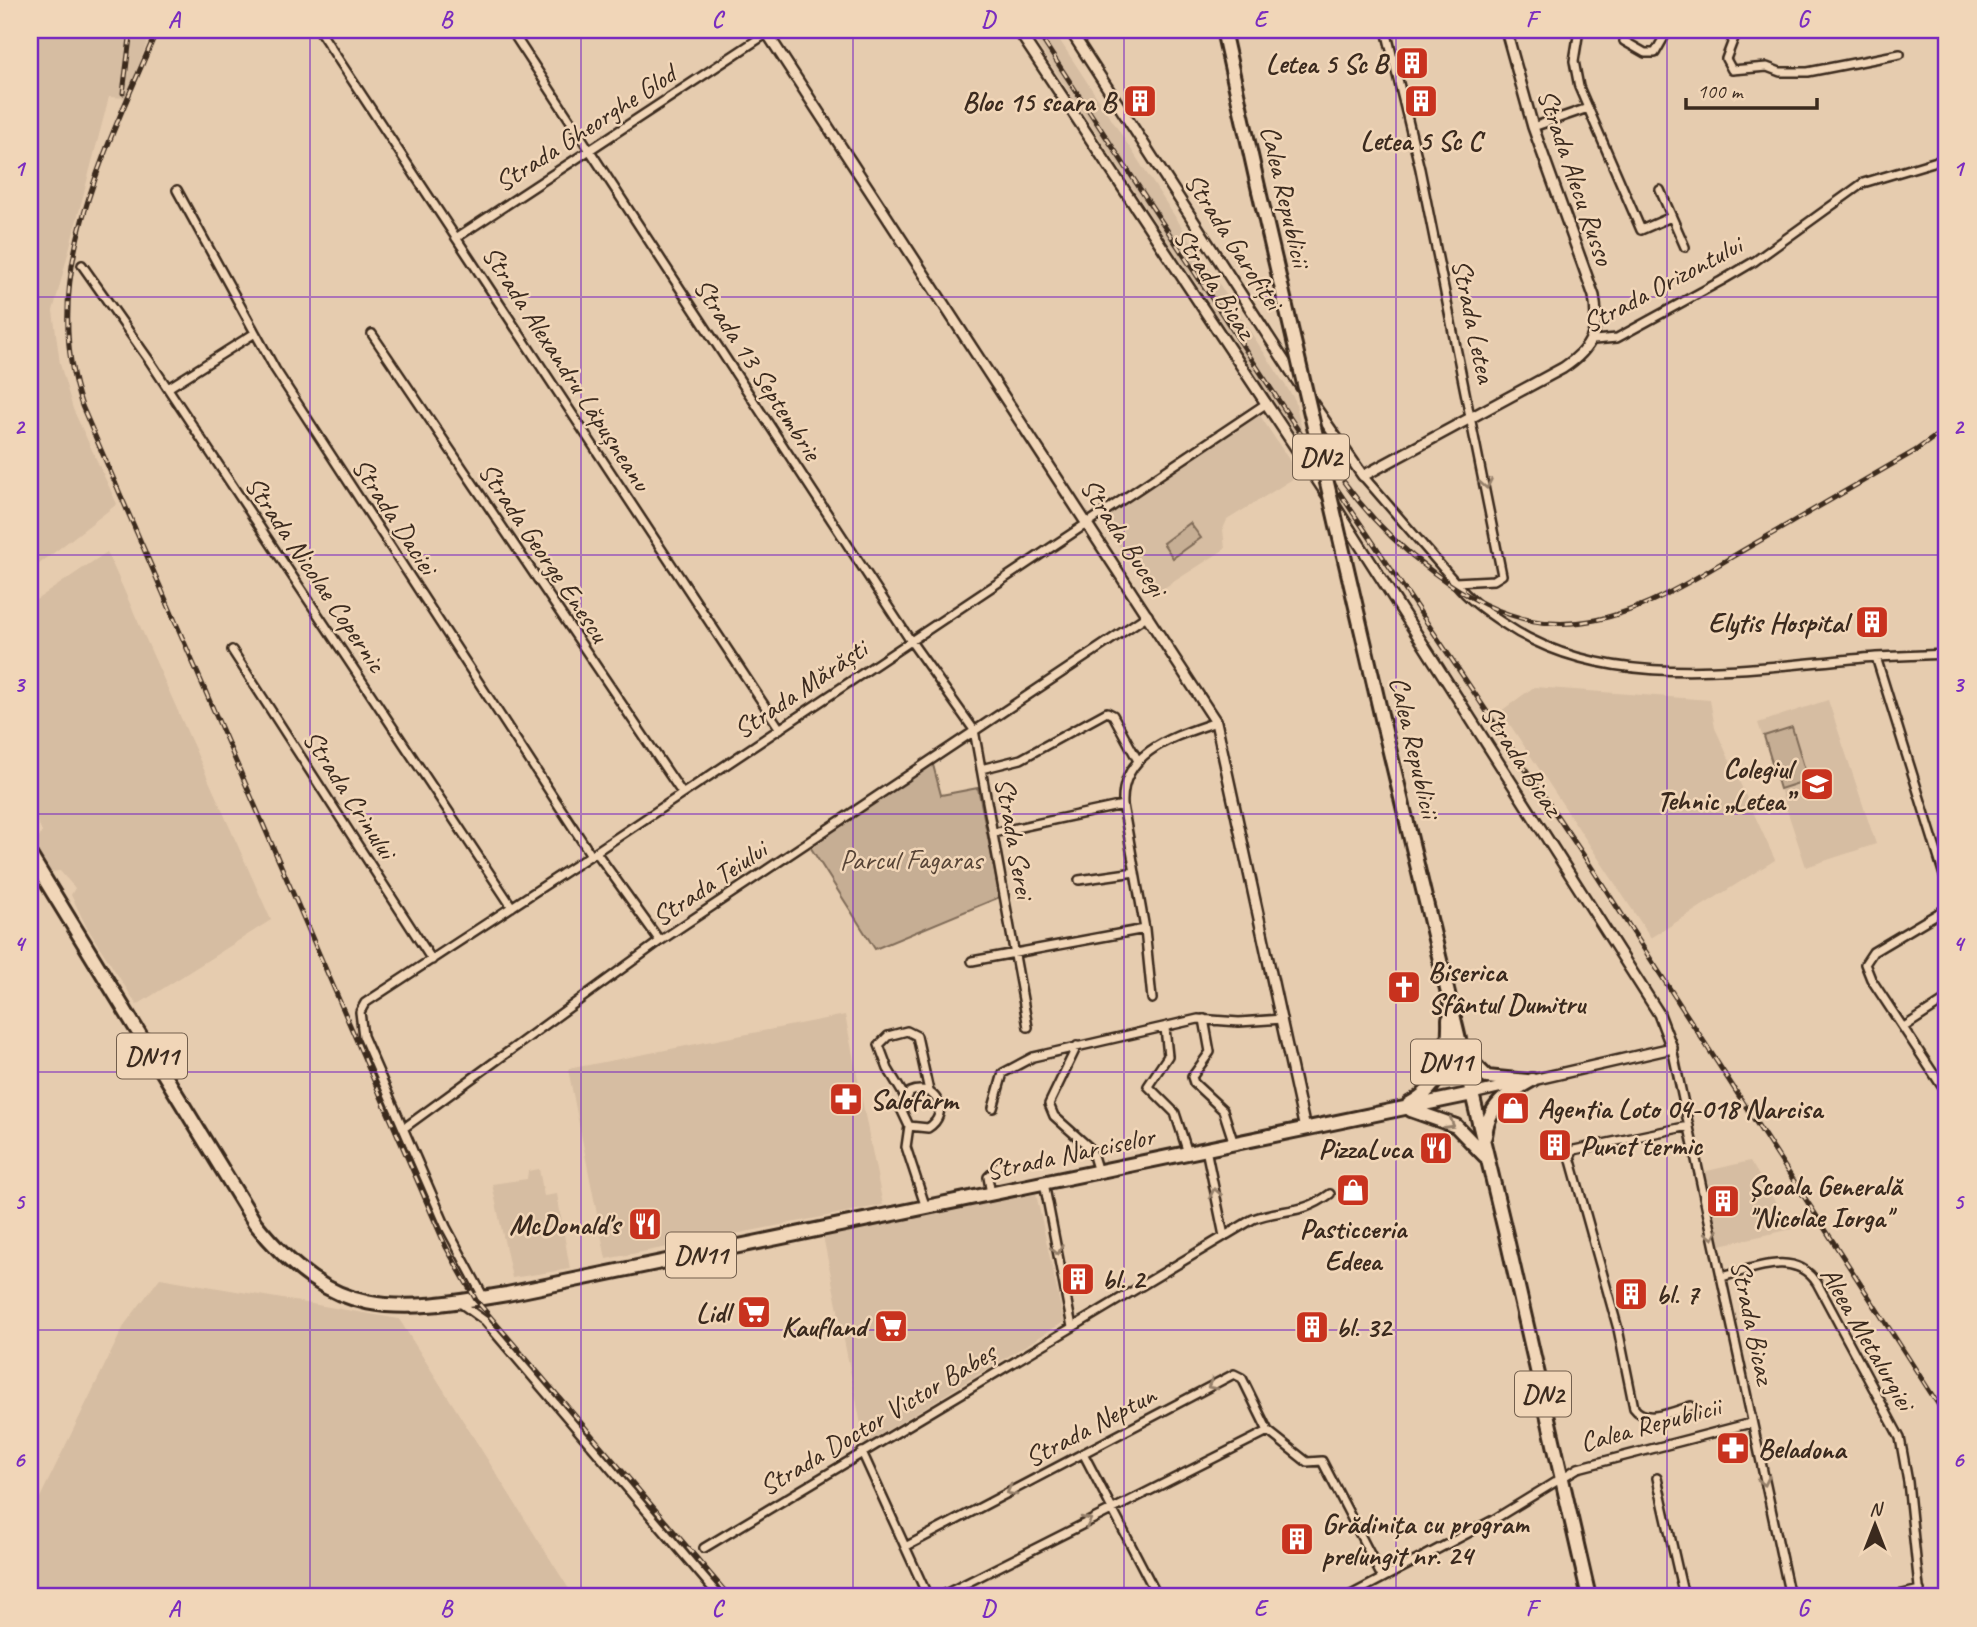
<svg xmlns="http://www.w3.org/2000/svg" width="1977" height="1627" font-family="Caveat,sans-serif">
<rect width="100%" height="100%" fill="#e6ccaf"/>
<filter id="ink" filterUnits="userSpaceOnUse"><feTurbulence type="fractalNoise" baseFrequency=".0143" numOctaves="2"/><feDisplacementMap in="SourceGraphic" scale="14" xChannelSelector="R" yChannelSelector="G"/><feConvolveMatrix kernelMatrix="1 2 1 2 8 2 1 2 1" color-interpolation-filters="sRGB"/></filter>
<g filter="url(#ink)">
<path fill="#d6bda2" d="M 30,30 L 152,30 L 126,98 L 109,97 L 53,311 L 60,364 L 73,409 L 117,504 L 30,571 Z
M 1028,30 L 1053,30 L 1295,400 L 1307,452 Z
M 1259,414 L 1299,475 L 1227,520 L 1223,529 L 1225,549 L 1153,595 L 1101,520 Z
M 107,552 L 271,920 L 137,1005 L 86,926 L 71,895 L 75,888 L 60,871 L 50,872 L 33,847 L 42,832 L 30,802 L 30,604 Z
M 1534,687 L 1710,700 L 1715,728 L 1775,860 L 1651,938 L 1501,711 Z
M 1828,700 L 1876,844 L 1806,867 L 1758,723 Z
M 845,1015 L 883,1205 L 606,1259 L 568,1069 Z
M 1750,1161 L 1792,1229 L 1720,1245 L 1703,1172 Z
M 539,1169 L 544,1196 L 557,1194 L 570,1269 L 512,1278 L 492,1184 L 527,1179 L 528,1171 Z
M 1036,1194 L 1064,1322 L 865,1444 L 823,1236 Z
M 160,1278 L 399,1319 L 574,1597 L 30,1597 L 30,1518 L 125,1324 Z"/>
<path fill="#c6ae94" stroke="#806c59" stroke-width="2" d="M 1190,523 L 1201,538 L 1173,558 L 1163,543 Z
M 1792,727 L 1808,780 L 1780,789 L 1764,736 Z
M 932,761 L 941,795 L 978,788 L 1000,897 L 875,949 L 809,845 Z"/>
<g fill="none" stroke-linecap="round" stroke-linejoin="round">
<g stroke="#3b2a1e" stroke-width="12">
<path id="minor" d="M 319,30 L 780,729
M 511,30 L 910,640 L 974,730 L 1028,1027
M 1579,30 L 1574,61 L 1579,87 L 1641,230 L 1671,217
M 1737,30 L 1726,59 L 1732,70 L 1767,67 L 1780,72 L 1808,72 L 1900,54
M 1624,41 L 1645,53 L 1655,53 L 1668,30
M 1533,127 L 1588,108
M 177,190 L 275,369 L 591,855
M 1660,190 L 1685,247
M 456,238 L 772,30
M 82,265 L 149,360 L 512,907
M 372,334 L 682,793
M 1594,340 L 1617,338 L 1721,281 L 1755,261 L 1863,183 L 1947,158
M 168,388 L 255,333
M 1363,476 L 1455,582 L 1494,580 L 1502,575 L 1420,169 L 1386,30
M 1455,582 C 1468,599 1485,611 1503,623 C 1609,696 1755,666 1876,657 L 1947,885
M 232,650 L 432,960
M 1876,657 L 1947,654
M 981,769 L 1021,759 L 1107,712 L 1113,715 L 1137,759
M 993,833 L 1123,805
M 596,852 L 660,941
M 1079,880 L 1135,872
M 1947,908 L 1873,952 L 1865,964 L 1871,979 L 1947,1094
M 972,961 L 1145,929
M 1152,999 L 1145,929 L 1123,805 C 1120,751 1176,736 1216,722
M 1204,1019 L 1210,1052 L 1192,1077 L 1194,1083 L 1223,1110 L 1234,1144
M 1904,1027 L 1947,999
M 1165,1028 L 1168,1056 L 1148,1086 L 1175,1113 L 1188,1153
M 1077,1046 L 1049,1104 L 1054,1116 L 1091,1149 L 1098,1172
M 1672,1048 L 1790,1597
M 905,1097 L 888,1069 L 879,1045 L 888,1036 L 907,1031 L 917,1036 L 929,1091
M 993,1108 L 1003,1073 L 1033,1057 L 1198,1019 L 1239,1022 L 1282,1019
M 909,1126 L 928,1128 C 952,1113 935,1082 910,1092 L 901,1109 L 909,1126 L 906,1147 L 926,1208
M 1689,1126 L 1574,1150 L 1570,1157 L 1618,1329 L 1634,1408 C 1646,1425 1674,1411 1691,1406
M 404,1128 L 660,941 L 1148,615
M 1206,1149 L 1224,1236
M 1044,1183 L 1072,1327
M 991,1194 L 988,1177 L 1002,1163
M 1721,1277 C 1754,1269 1795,1249 1817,1283 L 1900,1438 L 1908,1482 L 1920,1597
M 484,1298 L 446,1227 L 363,1036 L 360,1012 L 365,1003 L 591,855 L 1267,403
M 460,1303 L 485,1321 L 720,1597
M 862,1452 L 928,1597
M 1083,1453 L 1158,1597
M 1657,1478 L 1684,1597
M 905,1547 L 1234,1374 L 1242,1378 L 1268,1431 L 1307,1462 L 1322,1461 L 1382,1577
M 704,1548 L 1253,1219 C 1285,1207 1300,1216 1330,1194
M 939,1597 L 1268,1431
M 1347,1597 L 1493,1520 L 1578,1468 L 1751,1423
M 1889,1597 L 1920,1590"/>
</g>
<g stroke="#3b2a1e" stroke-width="14">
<path id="tertiary" d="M 765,30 L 1216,722 L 1305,1129
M 1018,30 L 1327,495
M 1070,30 L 1303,390
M 1311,401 L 1363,476 L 1563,368 C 1592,349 1600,331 1594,296 L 1533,127 L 1506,30
M 1335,506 L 1659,1014 L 1672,1048 L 1472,1094"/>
</g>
<g stroke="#3b2a1e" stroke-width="18">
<path id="primary" d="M 1223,30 L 1259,191
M 1383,723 L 1507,1239 L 1589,1597
M 30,855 L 255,1223 C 334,1321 393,1313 507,1294 L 1472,1094
M 1465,1055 L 1487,1077 L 1527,1081
M 1409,1104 C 1443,1086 1450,1055 1449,1019
M 1411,1110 L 1456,1126 L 1485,1156
M 1485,1136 C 1488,1105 1507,1094 1532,1080"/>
</g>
<use href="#minor" stroke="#f1d6b8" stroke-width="7"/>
<use href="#tertiary" stroke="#f1d6b8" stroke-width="9"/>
<use href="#primary" stroke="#f1d6b8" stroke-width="12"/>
<g stroke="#3b2a1e" stroke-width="5">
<path id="rail" d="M 157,30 C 107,149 37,276 82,406 L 446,1247 L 476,1300 L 730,1597
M 1036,30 L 1321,465 L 1586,859 L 1947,1418
M 123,93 L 131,30
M 1344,482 C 1387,542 1472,617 1549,623 C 1624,629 1692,579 1754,544 C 1808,513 1861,482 1915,451 L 1947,428"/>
</g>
<use href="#rail" stroke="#f1d6b8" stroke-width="2.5" stroke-dasharray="8" stroke-linecap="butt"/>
<g stroke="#3b2a1e" stroke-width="18" stroke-linecap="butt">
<path id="primary-bridge" d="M 1259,191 L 1383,723"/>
</g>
<use href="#primary-bridge" stroke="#f1d6b8" stroke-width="12"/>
</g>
<defs><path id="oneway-chevron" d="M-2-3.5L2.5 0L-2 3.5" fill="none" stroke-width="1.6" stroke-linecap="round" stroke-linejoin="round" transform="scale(1.75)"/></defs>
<g stroke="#96806b">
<use href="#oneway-chevron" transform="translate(1486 484) rotate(79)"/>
<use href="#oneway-chevron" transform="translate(1450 1124) rotate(31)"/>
<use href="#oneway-chevron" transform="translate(1215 1193) rotate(-102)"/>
<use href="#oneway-chevron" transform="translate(1712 1235) rotate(78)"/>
<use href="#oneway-chevron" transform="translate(1057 1250) rotate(79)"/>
<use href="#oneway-chevron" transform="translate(1212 1385) rotate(152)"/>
<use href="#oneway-chevron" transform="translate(1764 1481) rotate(78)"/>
<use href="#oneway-chevron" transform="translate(1011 1491) rotate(152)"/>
<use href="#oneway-chevron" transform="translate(1087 1521) rotate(-27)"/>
</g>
</g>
<path fill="none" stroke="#7b2cbf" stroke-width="2" stroke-opacity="0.55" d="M 310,30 L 310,1597M 581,30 L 581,1597M 853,30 L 853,1597M 1124,30 L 1124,1597M 1396,30 L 1396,1597M 1667,30 L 1667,1597M 30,297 L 1947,297M 30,555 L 1947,555M 30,814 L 1947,814M 30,1072 L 1947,1072M 30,1330 L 1947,1330"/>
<defs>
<g id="building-square" transform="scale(1.75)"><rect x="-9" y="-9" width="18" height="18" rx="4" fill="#c8321e" stroke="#f1d6b8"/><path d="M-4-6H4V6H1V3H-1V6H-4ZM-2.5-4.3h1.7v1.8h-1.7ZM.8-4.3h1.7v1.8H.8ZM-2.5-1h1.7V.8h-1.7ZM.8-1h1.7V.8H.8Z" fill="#fff"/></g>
<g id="school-square" transform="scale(1.75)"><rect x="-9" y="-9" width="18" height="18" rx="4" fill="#c8321e" stroke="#f1d6b8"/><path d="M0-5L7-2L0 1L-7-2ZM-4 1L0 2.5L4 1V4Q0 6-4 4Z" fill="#fff"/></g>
<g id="church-square" transform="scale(1.75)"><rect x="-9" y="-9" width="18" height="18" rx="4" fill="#c8321e" stroke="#f1d6b8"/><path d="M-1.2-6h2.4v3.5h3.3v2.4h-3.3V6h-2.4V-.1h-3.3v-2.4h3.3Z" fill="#fff"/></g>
<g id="pharmacy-square" transform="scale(1.75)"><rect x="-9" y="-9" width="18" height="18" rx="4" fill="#c8321e" stroke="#f1d6b8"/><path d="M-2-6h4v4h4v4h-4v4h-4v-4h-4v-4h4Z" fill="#fff"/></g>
<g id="shop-square" transform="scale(1.75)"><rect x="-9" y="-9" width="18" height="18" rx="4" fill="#c8321e" stroke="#f1d6b8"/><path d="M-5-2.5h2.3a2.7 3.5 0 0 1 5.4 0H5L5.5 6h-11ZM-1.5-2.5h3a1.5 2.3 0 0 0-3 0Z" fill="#fff"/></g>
<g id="restaurant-square" transform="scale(1.75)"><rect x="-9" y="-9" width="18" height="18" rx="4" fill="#c8321e" stroke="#f1d6b8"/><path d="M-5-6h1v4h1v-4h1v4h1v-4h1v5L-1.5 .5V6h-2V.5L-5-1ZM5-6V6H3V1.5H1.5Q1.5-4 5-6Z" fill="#fff"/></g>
<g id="supermarket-square" transform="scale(1.75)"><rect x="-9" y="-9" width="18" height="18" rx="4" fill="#c8321e" stroke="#f1d6b8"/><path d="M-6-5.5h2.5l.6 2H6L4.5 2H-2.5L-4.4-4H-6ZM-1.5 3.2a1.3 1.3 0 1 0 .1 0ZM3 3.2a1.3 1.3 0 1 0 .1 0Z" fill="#fff"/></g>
</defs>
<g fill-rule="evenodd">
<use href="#building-square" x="1412" y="63"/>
<use href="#building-square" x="1140" y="101"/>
<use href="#building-square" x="1421" y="101"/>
<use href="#building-square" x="1872" y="622"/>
<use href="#school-square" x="1817" y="784"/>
<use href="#church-square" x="1404" y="987"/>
<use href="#pharmacy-square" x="846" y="1099"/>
<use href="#shop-square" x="1513" y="1108"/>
<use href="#building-square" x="1555" y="1145"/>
<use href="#restaurant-square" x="1436" y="1148"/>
<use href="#shop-square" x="1353" y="1190"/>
<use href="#building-square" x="1723" y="1201"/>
<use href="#restaurant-square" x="645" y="1224"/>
<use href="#building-square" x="1078" y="1279"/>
<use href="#building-square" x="1631" y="1294"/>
<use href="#supermarket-square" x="754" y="1312"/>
<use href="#supermarket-square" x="891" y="1326"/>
<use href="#building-square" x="1312" y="1327"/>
<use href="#pharmacy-square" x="1733" y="1448"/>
<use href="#building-square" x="1297" y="1539"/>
</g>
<g text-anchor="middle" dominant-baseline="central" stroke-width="5" stroke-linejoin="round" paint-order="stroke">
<g fill="#f1d6b8" stroke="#725e4c" stroke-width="2">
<rect x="1293" y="434.5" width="56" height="45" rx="5"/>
<rect x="117" y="1033.5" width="70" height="45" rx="5"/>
<rect x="1411" y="1039.5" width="70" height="45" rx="5"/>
<rect x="666" y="1232.5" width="70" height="45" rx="5"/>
<rect x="1515" y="1371.5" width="56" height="45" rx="5"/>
</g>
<g font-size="26" font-weight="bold" fill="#3b2a1e">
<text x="1321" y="457">DN2</text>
<text x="152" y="1056">DN11</text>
<text x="1446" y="1062">DN11</text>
<text x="701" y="1255">DN11</text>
<text x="1543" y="1394">DN2</text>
</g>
<g font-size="28" font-weight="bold" fill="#3b2a1e" stroke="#f1d6b8" text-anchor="start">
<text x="1388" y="63" text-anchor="end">Letea 5 Sc B</text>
<text x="1116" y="101" text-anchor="end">Bloc 15 scara B</text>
<text x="1421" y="140" text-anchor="middle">Letea 5 Sc C</text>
<text x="1848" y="622" text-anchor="end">Elytis Hospital</text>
<text x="1792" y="768" text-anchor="end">Colegiul<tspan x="1792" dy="32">Tehnic „Letea”</tspan></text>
<text x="1428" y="971">Biserica<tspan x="1428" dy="32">Sfântul Dumitru</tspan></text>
<text x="870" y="1099">Salofarm</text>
<text x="1538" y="1108">Agentia Loto 04-018 Narcisa</text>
<text x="1580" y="1145">Punct termic</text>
<text x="1412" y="1148" text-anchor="end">PizzaLuca</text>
<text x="1748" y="1185">Școala Generală<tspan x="1748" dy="32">"Nicolae Iorga"</tspan></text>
<text x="620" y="1224" text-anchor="end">McDonald's</text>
<text x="1353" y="1228" text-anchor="middle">Pasticceria<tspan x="1353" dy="32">Edeea</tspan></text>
<text x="1102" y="1279">bl. 2</text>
<text x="1656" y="1294">bl. 7</text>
<text x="730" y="1312" text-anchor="end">Lidl</text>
<text x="866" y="1326" text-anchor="end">Kaufland</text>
<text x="1336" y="1327">bl. 32</text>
<text x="1758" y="1448">Beladona</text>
<text x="1322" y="1523">Grădinița cu program<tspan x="1322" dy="32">prelungit nr. 24</tspan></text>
</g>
<g font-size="28" fill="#3b2a1e" stroke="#f1d6b8">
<text transform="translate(585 128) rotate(-33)">Strada Gheorghe Glod</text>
<text transform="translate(1576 177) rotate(71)">Strada Alecu Russo</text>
<text transform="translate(1286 196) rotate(77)">Calea Republicii</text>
<text transform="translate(1234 241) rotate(57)">Strada Garofiței</text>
<text transform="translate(1215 283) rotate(57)">Strada Bicaz</text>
<text transform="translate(1662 284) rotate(-28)">Strada Orizontului</text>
<text transform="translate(1474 321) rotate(78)">Strada Letea</text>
<text transform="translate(567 368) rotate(57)">Strada Alexandru Lăpușneanu</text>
<text transform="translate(758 369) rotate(57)">Strada 13 Septembrie</text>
<text transform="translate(395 516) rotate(57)">Strada Daciei</text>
<text transform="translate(1124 537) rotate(57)">Strada Bucegi</text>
<text transform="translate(544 552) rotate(56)">Strada George Enescu</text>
<text transform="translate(316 574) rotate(56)">Strada Nicolae Copernic</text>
<text transform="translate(800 689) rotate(-34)">Strada Mărăști</text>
<text transform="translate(1415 747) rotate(77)">Calea Republicii</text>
<text transform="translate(1522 760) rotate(57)">Strada Bicaz</text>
<text transform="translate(350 794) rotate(57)">Strada Crinului</text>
<text transform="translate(1015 838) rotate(80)">Strada Serei</text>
<text transform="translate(709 883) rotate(-34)">Strada Teiului</text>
<text transform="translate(1070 1153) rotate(-12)">Strada Narciselor</text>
<text transform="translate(1753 1322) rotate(78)">Strada Bicaz</text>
<text transform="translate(1868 1338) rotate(60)">Aleea Metalurgiei</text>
<text transform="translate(877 1419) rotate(-31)">Strada Doctor Victor Babeș</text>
<text transform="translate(1650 1424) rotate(-15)">Calea Republicii</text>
<text transform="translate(1090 1426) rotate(-28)">Strada Neptun</text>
</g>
<g font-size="28" fill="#574436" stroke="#f1d6b8">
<text x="911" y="859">Parcul Fagaras</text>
</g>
</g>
<rect width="1977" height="1627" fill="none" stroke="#f1d6b8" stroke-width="77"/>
<g transform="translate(1875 1525)" stroke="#f1d6b8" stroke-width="5" paint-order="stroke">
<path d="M0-5L12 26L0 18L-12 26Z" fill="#3b2a1e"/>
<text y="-10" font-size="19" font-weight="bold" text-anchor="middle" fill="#3b2a1e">N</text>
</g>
<path d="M1686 98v10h131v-10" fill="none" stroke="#3b2a1e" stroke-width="3.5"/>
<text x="1697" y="98" font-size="21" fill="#3b2a1e" stroke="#f1d6b8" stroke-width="5" paint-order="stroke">100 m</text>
<rect x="38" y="38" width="1900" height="1550" fill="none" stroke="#7b2cbf" stroke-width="2.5"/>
<g font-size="23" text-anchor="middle" font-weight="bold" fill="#7b2cbf">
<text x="174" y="27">A</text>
<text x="446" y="27">B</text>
<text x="717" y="27">C</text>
<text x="988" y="27">D</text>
<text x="1260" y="27">E</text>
<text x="1531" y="27">F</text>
<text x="1803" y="27">G</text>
<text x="19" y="176">1</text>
<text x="1958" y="176">1</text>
<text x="19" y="434">2</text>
<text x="1958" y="434">2</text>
<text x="19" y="692">3</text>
<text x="1958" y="692">3</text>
<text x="19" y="951">4</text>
<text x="1958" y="951">4</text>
<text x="19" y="1209">5</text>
<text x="1958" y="1209">5</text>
<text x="19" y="1467">6</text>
<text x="1958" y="1467">6</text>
<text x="174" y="1616">A</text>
<text x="446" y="1616">B</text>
<text x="717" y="1616">C</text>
<text x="988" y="1616">D</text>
<text x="1260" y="1616">E</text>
<text x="1531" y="1616">F</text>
<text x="1803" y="1616">G</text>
</g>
</svg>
